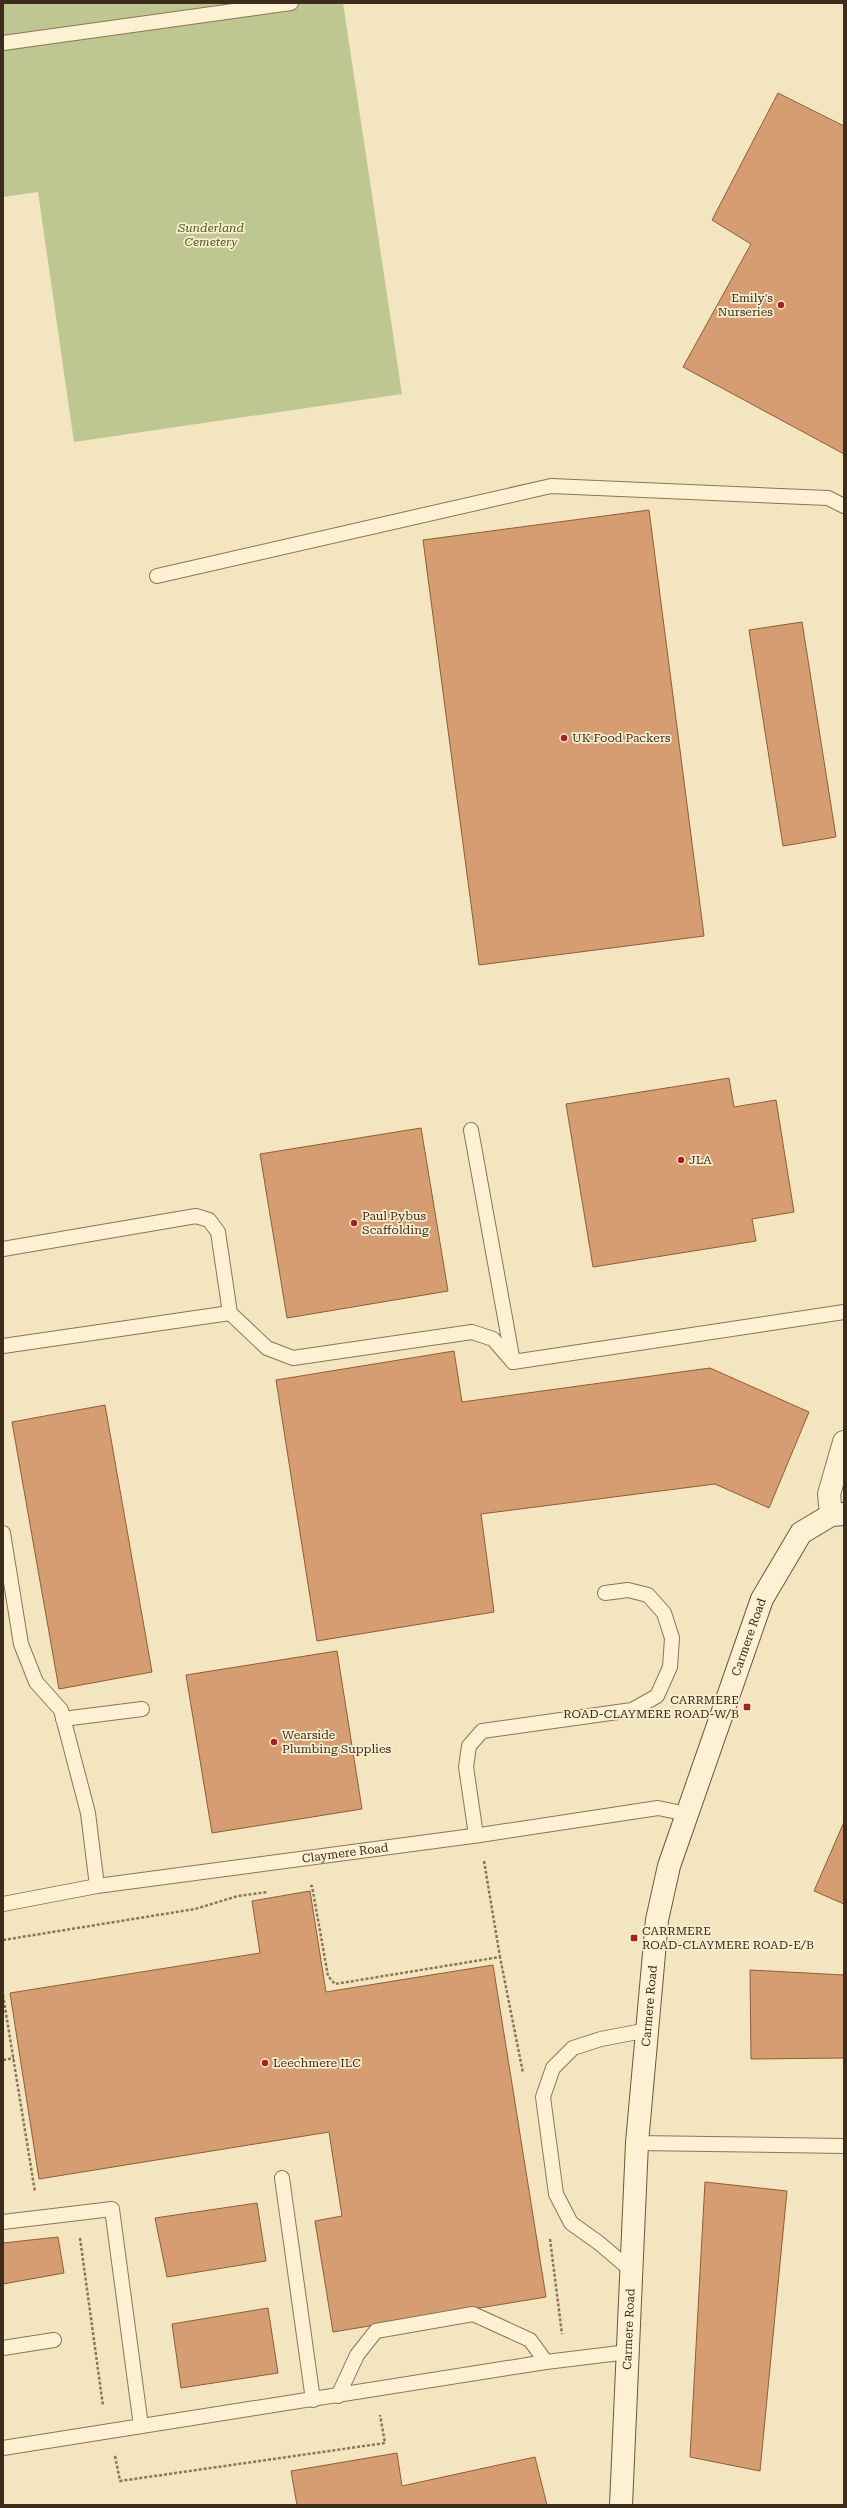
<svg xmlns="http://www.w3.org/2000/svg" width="847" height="2508" font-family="'Roboto Serif',serif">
<rect width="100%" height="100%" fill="#f2e5bf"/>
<path fill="#bec692" d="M 3,3 L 343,3 L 402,394 L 74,442 L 38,192 L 3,197 Z"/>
<path fill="#d59d71" stroke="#8f5d38" d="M 778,93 L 844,126 L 844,454 L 683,367 L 751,244 L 712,220 Z
M 649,510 L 704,936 L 479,965 L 423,540 Z
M 802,622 L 836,837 L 783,846 L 749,630 Z
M 729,1078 L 734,1107 L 776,1100 L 794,1212 L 752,1219 L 756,1241 L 593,1267 L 566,1104 Z
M 421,1128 L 448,1291 L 287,1318 L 260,1154 Z
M 454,1351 L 462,1402 L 710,1368 L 809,1412 L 769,1508 L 715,1484 L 481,1514 L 494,1612 L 317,1641 L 276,1380 Z
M 105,1405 L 152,1672 L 59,1689 L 12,1422 Z
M 337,1651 L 362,1809 L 212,1833 L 186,1675 Z
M 844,1822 L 844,1904 L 814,1891 Z
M 310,1891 L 326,1992 L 493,1965 L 546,2297 L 333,2332 L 315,2221 L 342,2216 L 329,2132 L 39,2179 L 10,1993 L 260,1953 L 252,1901 Z
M 750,1970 L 844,1975 L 844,2058 L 751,2059 Z
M 705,2182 L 787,2191 L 760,2471 L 690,2457 Z
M 257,2203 L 266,2261 L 167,2277 L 155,2218 Z
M 58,2237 L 64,2273 L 3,2284 L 3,2243 Z
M 268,2308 L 278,2373 L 181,2388 L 172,2324 Z
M 397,2453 L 402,2486 L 535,2457 L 547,2505 L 297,2505 L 291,2471 Z"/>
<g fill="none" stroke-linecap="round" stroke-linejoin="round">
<g stroke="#8d7555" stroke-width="16">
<g id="lane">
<path d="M 3,43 L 291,3"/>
<path d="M 157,576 L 551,486 L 828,498 L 844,506"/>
<path d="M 471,1130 L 513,1362"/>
<path d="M 3,1249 L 196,1216 L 209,1220 L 218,1232 L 230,1313 L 267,1348 L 293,1358 L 472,1332 L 493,1339 L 513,1362"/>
<path d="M 3,1346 L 230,1313"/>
<path d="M 513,1362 L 844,1312"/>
<path d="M 3,1533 L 21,1644 L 36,1682 L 61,1710 L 88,1813 L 97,1886"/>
<path d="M 63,1719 L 142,1709"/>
<path d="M 476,1835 L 466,1767 L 469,1746 L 482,1731 L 632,1710 L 657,1696 L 670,1667 L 672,1638 L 664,1613 L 648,1595 L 628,1590 L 605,1593"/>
<path id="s1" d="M 3,1904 L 97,1886 L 480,1835 L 658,1808 L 687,1814"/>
<path d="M 637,2143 L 844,2146"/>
<path d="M 282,2178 L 313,2400"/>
<path d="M 3,2222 L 112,2209 L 141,2426"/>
<path d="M 632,2271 L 599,2243 L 571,2223 L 556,2194 L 543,2097 L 553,2068 L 573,2048 L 601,2039 L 648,2030"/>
<path d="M 3,2348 L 54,2340"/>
<path d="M 338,2396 L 357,2355 L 376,2331 L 473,2314 L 530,2340 L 546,2362"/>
<path d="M 3,2448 L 546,2362 L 628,2352"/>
</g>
</g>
<g stroke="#8d7555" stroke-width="24">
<path id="street" d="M 831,1515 L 829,1494 L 844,1442"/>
</g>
<g stroke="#6f5539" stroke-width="24">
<g id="secondary">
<path id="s2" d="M 621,2505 L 637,2143 L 657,1920 L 669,1866 L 762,1599 L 801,1533 L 831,1515 L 844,1514"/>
</g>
</g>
<path stroke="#8d7555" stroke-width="2.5" stroke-dasharray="3 2" stroke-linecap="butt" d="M 484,1861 L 500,1957
M 310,1886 L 312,1886 L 328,1976 L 335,1984 L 500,1957 L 523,2073
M 3,1940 L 195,1909 L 238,1896 L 268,1892
M 3,1995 L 35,2192
M 3,2060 L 14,2058
M 80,2238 L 103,2406
M 550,2239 L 562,2334
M 115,2456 L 120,2481 L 385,2443 L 380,2415"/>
<use href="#lane" stroke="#fcf1d3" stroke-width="14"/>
<use href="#street" stroke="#fcf1d3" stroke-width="22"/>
<use href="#secondary" stroke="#fcf1d3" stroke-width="22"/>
</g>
<g fill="#a3221f" stroke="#f9eed0" stroke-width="1.5">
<circle cx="781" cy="305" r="4"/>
<circle cx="564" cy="738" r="4"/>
<circle cx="681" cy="1160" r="4"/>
<circle cx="354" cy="1223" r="4"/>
<rect x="743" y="1703" width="8" height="8" rx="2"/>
<circle cx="274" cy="1742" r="4"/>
<rect x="630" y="1934" width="8" height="8" rx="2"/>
<circle cx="265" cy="2063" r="4"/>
</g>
<g text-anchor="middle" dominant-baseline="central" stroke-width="3.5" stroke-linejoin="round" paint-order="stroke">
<g font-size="12" font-style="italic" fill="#4a5a20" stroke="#f9eed0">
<text x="211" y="228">Sunderland<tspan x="211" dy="14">Cemetery</tspan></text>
</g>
<g font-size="12" fill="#3b2c1b" stroke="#f9eed0" text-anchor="start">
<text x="773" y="298" text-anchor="end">Emily's<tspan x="773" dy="14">Nurseries</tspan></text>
<text x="572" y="738">UK Food Packers</text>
<text x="689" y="1160">JLA</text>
<text x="362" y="1216">Paul Pybus<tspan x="362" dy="14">Scaffolding</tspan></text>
<text x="739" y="1700" text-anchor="end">CARRMERE<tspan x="739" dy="14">ROAD-CLAYMERE ROAD-W/B</tspan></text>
<text x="282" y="1735">Wearside<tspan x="282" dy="14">Plumbing Supplies</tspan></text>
<text x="642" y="1931">CARRMERE<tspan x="642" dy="14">ROAD-CLAYMERE ROAD-E/B</tspan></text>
<text x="273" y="2063">Leechmere ILC</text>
</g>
<g font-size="12" fill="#3b2c1b" stroke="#f9eed0">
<text stroke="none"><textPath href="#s2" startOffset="884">Carmere Road</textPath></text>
<text stroke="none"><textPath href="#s1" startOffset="346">Claymere Road</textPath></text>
<text stroke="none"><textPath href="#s2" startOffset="500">Carmere Road</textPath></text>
<text stroke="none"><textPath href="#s2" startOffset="176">Carmere Road</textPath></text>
</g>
</g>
<rect width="847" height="2508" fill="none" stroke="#3b2c1b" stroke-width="8"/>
</svg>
